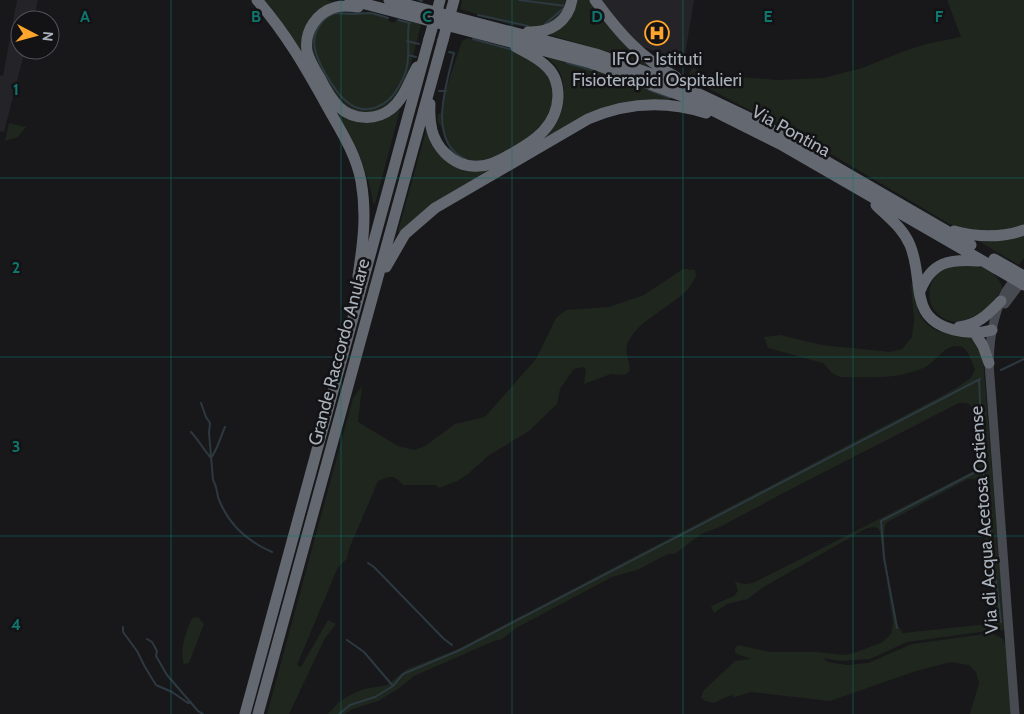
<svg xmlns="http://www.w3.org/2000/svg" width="1024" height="714" font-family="Cabin,sans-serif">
<rect width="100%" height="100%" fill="#18181b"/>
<path fill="#242428" d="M 17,0 L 38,0 L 33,20 L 20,20 L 20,50 L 25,50 L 4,132 L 0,131 L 0,75 L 3,76 Z
M 600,0 L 694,0 L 684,61 L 634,44 Z"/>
<path fill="#1e261e" d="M 263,0 L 326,0 L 338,3 L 320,12 L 306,58 L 271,7 Z
M 462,0 L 570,0 L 560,20 L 536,28 L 512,25 L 460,9 Z
M 578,0 L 591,0 L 658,70 L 598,49 L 543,33 L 574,11 Z
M 947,0 L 1024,0 L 1024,258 L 1019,265 L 819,147 L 687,77 L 693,67 L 703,74 L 778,80 L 823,78 L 862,68 L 902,52 L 926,44 L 961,37 Z
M 338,9 L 355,10 L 387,16 L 389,21 L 393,23 L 399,19 L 421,24 C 416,44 407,86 395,100 C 380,117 357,115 340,102 C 333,97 328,84 324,76 C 321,70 315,63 313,56 C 307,34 321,18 338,9 Z
M 468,38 L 512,50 L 541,67 L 553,85 L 553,108 L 534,138 L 492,162 L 471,163 L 450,152 L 442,128 L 437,121 L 438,114 L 441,113 L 443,98 L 462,41 Z
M 544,55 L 608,74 L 669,98 L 666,101 L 641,101 L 536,144 C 541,140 548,136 551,130 C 562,115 569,86 558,69 C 555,64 549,59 544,55 Z
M 332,104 L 347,115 L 400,110 L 375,204 L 373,203 C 368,167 350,136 332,104 Z
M 9,123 L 26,127 L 18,137 L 5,141 Z
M 428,124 L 451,165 L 467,171 L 498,167 L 400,235 L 398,231 Z
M 965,262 C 982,266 996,270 1003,288 C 997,295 988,311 981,316 C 959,331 924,318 930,288 C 932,280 937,274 942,268 Z
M 683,269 L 695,270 L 696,276 C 693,281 690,288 685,292 C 669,308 635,322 627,345 C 624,355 632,363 629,372 L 624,375 L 611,374 L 584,384 L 586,370 L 584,367 L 574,369 L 560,389 L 557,404 L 529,431 L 488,456 L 468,474 L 457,481 L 439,488 L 436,485 L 403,485 C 394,474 390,476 378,481 L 349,549 L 347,559 L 338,567 L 297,665 L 301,667 L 328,620 L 336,624 L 325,638 L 289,714 L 267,714 L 353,398 L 362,386 L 358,422 L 398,446 L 414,450 L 425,446 L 455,424 L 485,417 L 536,359 L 556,318 L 566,310 L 609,307 L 644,295 Z
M 911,283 L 916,287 C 916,295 916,307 920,315 C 930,335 955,335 974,337 L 983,358 L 1005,630 L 996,630 L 992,622 L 994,620 L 990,551 L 986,543 L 979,483 L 975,479 L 968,479 L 886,523 C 879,546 894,601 898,626 L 903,633 L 988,624 L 990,629 L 988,631 L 907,642 L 870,659 L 840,661 L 824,658 L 828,662 L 847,665 L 868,663 L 912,644 L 992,633 L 1003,639 L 1006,646 L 1011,714 L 970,714 L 979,683 L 976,672 L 969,665 L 951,662 L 916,671 L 830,701 L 751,692 L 735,697 L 731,695 L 714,703 L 705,701 L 701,697 L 704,690 L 735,661 L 751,659 L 735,653 L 735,648 L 738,645 L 770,652 L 817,652 L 845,655 L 854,653 L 883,642 L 891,634 L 893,624 L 880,532 L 878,528 L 874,527 L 867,528 L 762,588 L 748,599 L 727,604 L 714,613 L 711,606 L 734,596 L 738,591 L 735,581 C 744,585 748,585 757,581 L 972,472 L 976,463 L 974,412 C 971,404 968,402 959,403 L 791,489 L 722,526 L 701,534 L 675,554 L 668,554 L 637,570 L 612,577 L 516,628 L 502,639 L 494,641 L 414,676 L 398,689 L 378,701 L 353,709 L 345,714 L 328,714 L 338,703 L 350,695 L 364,689 L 387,685 L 407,669 L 456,650 L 953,390 L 971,378 L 975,369 C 971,360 968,346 957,346 C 943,346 936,362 925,367 C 899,380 867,377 840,377 L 832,373 L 823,363 L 768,348 L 764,337 L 780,335 L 822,345 L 890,352 L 902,349 L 912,337 L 914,320 Z
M 198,617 L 204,624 L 189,663 L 184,664 C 179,651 186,631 192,618 Z"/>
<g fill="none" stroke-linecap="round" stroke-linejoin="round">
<path stroke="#2d3940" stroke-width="2" d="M 419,0 L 422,1
M 519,0 L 566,6
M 478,15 L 528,26
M 388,18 C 382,16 376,14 370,13 C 364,13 357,14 351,14 C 346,14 341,13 336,13 C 331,14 326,18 323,21 C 307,38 316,57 325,73 C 331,83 337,94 346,101 C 365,118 389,106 399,86 C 404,78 408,67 408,57 C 409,46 407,35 409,23
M 398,20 L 410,23
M 545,24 L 564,8
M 473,39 L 513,50
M 407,41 L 419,44
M 449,52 L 454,53 C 446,85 427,141 465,159
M 408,55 L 416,57
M 567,63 L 592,70
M 649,90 L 670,98
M 439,91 L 446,91
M 1001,370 L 1024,359
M 979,380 L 983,468 L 1001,622
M 201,403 L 206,417 L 210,423 L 209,433 L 213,480 C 218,488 216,495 220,502 C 230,526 249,542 272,552
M 191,432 C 197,438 204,450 211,458 C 218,448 220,438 225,427
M 368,563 L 374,567 L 444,639 L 452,645
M 123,627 L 123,632 L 137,651 L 145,667 L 156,685 L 172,692 L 188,703 L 191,702
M 897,628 L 884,558 L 881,521 L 983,468
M 147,639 L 152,642 L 157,651 L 156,656 L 167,675 L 198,711 L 203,714
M 347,640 L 364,652 L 393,686
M 339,714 L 350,705 L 375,697 L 393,686 L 403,674 L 460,650 L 980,379"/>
<path stroke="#474a50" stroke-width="9" d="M 1011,284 C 994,306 990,335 989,363 L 1015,714
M 1005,304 L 1017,288"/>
<path stroke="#646971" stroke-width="11" d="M 257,0 C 286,33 307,70 328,108 C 341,131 356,154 361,181 C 367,214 363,243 358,276
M 350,0 L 591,63 L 688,98 L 780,144 L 995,268
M 389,0 L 596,54 L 676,83 L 762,124 L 971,245
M 595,0 C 619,33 640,57 676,77
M 358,7 C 351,6 343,5 336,7 C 317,12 304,31 307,51 C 309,60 315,70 320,78 C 325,88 331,99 339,107 C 353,120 376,121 391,109 C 404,99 409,81 417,67
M 528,32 C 550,33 568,22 572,0
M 430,104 C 429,122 431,139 445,153 C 454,162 466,167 479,166 C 490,166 501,160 511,154 C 535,141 557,126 558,96 C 558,86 555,75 548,68 C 539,58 527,53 516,47
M 876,205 C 889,218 903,228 910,245 C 925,281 907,318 954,330 C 966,333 979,334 992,330
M 954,231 C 976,237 1002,238 1024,230
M 386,267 L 405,234 L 435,208 L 588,119 C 627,102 665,100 706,113
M 920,291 C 932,261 950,259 979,261
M 959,327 C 978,325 988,314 1001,301
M 975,333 L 983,346 L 989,363
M 245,714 L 429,39
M 258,714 L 443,40"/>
<path stroke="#646971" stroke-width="11" d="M 429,39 L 440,0
M 443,40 L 454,0
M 994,259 L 1024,276
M 995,268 L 1024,285"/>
</g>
<path fill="none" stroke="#0f766e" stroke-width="1" stroke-opacity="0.55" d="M 171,0 L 171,714M 341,0 L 341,714M 512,0 L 512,714M 683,0 L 683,714M 853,0 L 853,714M 0,178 L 1024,178M 0,357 L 1024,357M 0,536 L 1024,536"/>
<defs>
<g id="hospital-ring" transform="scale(1.25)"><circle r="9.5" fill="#131316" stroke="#ffa52c" stroke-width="1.5"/><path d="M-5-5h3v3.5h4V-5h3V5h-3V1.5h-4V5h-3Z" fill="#ffa52c"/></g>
</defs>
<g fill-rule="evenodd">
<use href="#hospital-ring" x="657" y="33"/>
</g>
<g text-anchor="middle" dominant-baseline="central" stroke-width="5" stroke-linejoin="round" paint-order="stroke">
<g font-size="18" fill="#a9b1bb" stroke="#131316">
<text x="657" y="59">IFO - Istituti<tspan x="657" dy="21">Fisioterapici Ospitalieri</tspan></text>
</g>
<g font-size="18" fill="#a9b1bb" stroke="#131316">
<text transform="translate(791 131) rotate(29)">Via Pontina</text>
<text transform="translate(339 352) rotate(-75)">Grande Raccordo Anulare</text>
<text transform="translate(984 520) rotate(-94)">Via di Acqua Acetosa Ostiense</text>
</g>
</g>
<g font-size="16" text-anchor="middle" font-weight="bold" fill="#0f766e" stroke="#131316" stroke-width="5" stroke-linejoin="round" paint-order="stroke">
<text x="85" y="22">A</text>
<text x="256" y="22">B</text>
<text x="427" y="22">C</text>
<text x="597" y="22">D</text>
<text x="768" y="22">E</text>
<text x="939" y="22">F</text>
<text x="16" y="95">1</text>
<text x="16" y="273">2</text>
<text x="16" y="452">3</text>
<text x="16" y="630">4</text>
</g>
<g transform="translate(35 35) rotate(96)"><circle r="24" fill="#131316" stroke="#4f5258"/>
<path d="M0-4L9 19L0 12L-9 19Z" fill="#ffa52c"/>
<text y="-8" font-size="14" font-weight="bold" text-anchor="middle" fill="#a9b1bb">N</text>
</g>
</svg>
